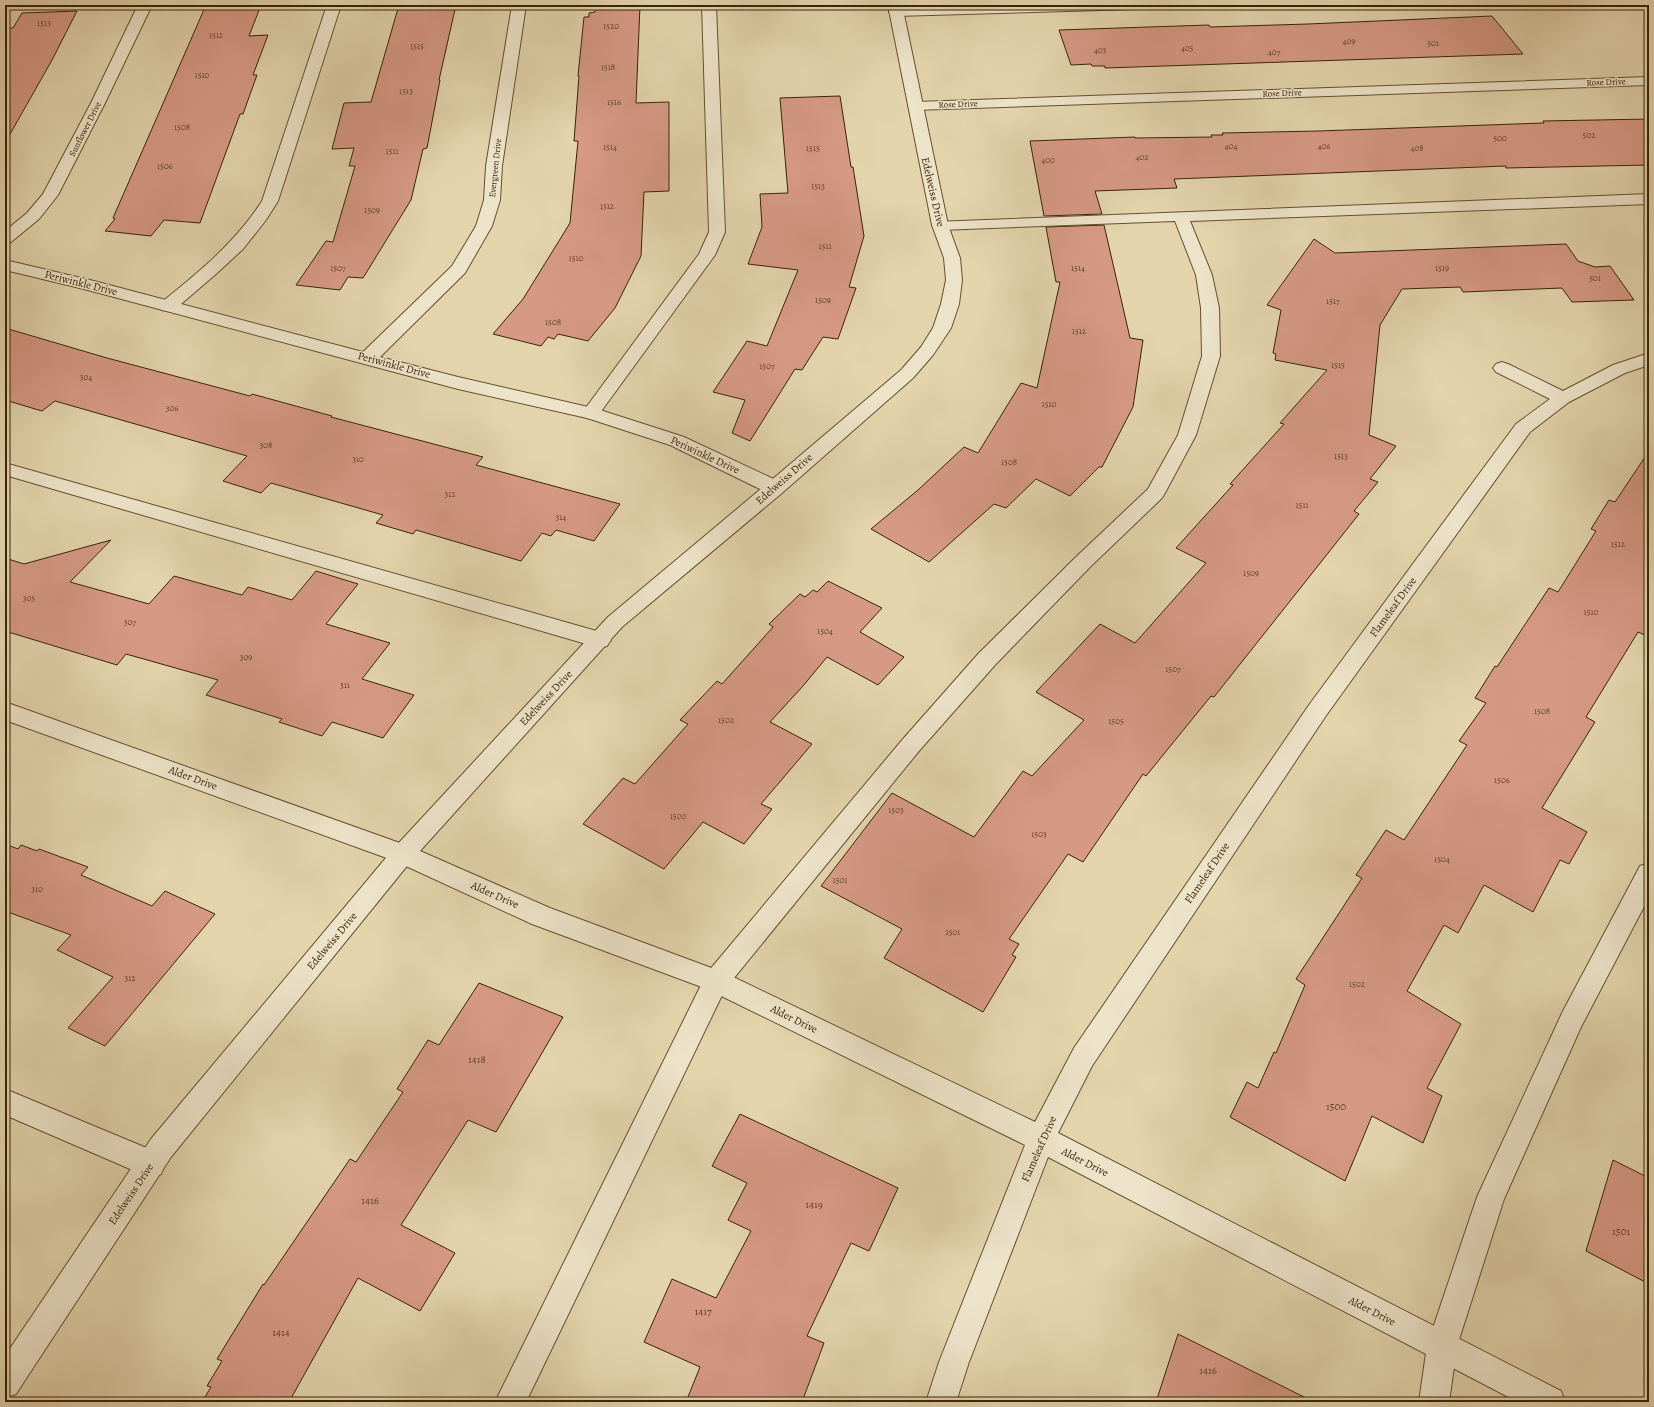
<svg xmlns="http://www.w3.org/2000/svg" width="1654" height="1407" font-family="Alegreya,serif">
<rect width="100%" height="100%" fill="#e3d4ac"/>
<filter id="stains"><feTurbulence type="fractalNoise" baseFrequency=".005" numOctaves="4"/><feColorMatrix values="0 0 0 0 .2 0 0 0 0 .09 0 0 0 0 .02 0 0 0 .5 -.17"/></filter>
<radialGradient id="worn" r=".72"><stop offset=".6" stop-color="#630" stop-opacity="0"/><stop offset="1" stop-color="#630" stop-opacity=".3"/></radialGradient>
<path fill="#d69985" stroke="#382407" d="M 206,5 L 261,5 L 249,36 L 268,35 L 253,75 L 257,75 L 243,114 L 240,114 L 200,223 L 164,220 L 151,236 L 105,231 L 115,219 L 113,218 Z
M 399,5 L 456,5 L 439,80 L 440,80 L 427,148 L 423,149 L 411,200 L 363,278 L 348,277 L 340,290 L 296,285 L 326,241 L 333,242 L 355,166 L 349,166 L 354,148 L 332,149 L 344,103 L 371,102 Z
M 596,5 L 640,5 L 636,103 L 669,102 L 669,191 L 644,192 L 641,256 L 615,308 L 588,341 L 558,334 L 554,339 L 548,337 L 541,346 L 493,334 L 523,299 L 570,223 L 578,141 L 574,141 L 579,76 L 578,76 L 584,17 L 589,17 L 589,13 L 595,12 Z
M 77,11 L 52,60 L 5,143 L 5,28 L 13,28 L 22,13 Z
M 1492,16 L 1523,54 L 1105,68 L 1105,66 L 1092,66 L 1091,64 L 1071,65 L 1059,30 L 1209,25 L 1210,27 L 1308,24 Z
M 840,96 L 851,167 L 853,167 L 864,236 L 849,287 L 856,288 L 838,339 L 823,337 L 802,370 L 795,369 L 750,441 L 732,433 L 745,400 L 713,392 L 747,341 L 767,346 L 798,270 L 748,264 L 762,227 L 760,194 L 788,193 L 780,98 Z
M 1649,119 L 1649,165 L 1506,168 L 1506,166 L 1174,179 L 1177,188 L 1095,191 L 1102,214 L 1044,216 L 1030,141 L 1135,137 L 1135,138 L 1212,137 L 1211,135 L 1223,135 L 1222,133 L 1319,131 L 1544,123 L 1543,121 Z
M 1104,225 L 1130,338 L 1143,340 L 1133,407 L 1102,467 L 1099,467 L 1070,496 L 1036,479 L 1006,508 L 994,504 L 929,562 L 871,529 L 918,490 L 964,447 L 978,453 L 1021,383 L 1037,388 L 1060,282 L 1056,282 L 1046,227 Z
M 1314,239 L 1335,253 L 1566,244 L 1578,261 L 1595,267 L 1610,266 L 1634,300 L 1572,302 L 1562,288 L 1463,292 L 1460,287 L 1402,289 L 1380,325 L 1369,435 L 1396,446 L 1370,479 L 1378,482 L 1354,511 L 1359,514 L 1214,697 L 1211,696 L 1146,776 L 1143,774 L 1083,862 L 1068,854 L 1009,939 L 1019,944 L 1012,955 L 1016,957 L 983,1012 L 884,958 L 902,929 L 821,886 L 892,793 L 974,837 L 1023,771 L 1032,776 L 1084,720 L 1036,692 L 1100,624 L 1135,643 L 1206,563 L 1176,548 L 1233,485 L 1230,484 L 1284,424 L 1280,423 L 1327,370 L 1275,360 L 1276,354 L 1273,353 L 1281,310 L 1267,305 Z
M 5,328 L 107,358 L 250,396 L 252,394 L 332,416 L 331,417 L 483,457 L 476,465 L 620,504 L 594,541 L 556,530 L 551,536 L 542,533 L 521,561 L 416,530 L 413,534 L 376,523 L 383,515 L 271,483 L 261,493 L 223,481 L 247,456 L 55,401 L 42,411 L 5,400 Z
M 1649,451 L 1649,637 L 1638,632 L 1586,717 L 1595,722 L 1542,808 L 1587,832 L 1569,864 L 1560,860 L 1533,912 L 1484,885 L 1458,933 L 1444,925 L 1407,991 L 1461,1024 L 1427,1088 L 1442,1096 L 1423,1143 L 1372,1116 L 1345,1181 L 1230,1117 L 1247,1082 L 1258,1088 L 1274,1052 L 1276,1053 L 1305,985 L 1296,979 L 1362,878 L 1356,875 L 1386,830 L 1404,840 L 1467,745 L 1459,741 L 1486,703 L 1475,698 L 1495,666 L 1497,667 L 1549,588 L 1558,592 L 1596,531 L 1591,529 L 1609,500 L 1615,502 Z
M 111,540 L 70,582 L 149,604 L 174,576 L 242,595 L 248,587 L 292,600 L 316,571 L 358,584 L 326,624 L 390,643 L 362,679 L 414,695 L 383,738 L 332,722 L 322,736 L 279,722 L 282,719 L 206,695 L 218,680 L 126,654 L 117,665 L 5,631 L 5,558 L 24,564 Z
M 828,581 L 882,608 L 860,632 L 904,657 L 878,685 L 827,657 L 803,686 L 770,722 L 812,744 L 761,804 L 772,809 L 744,844 L 703,822 L 664,869 L 583,824 L 623,778 L 635,784 L 688,724 L 680,720 L 717,681 L 722,684 L 773,627 L 769,624 L 800,594 L 805,597 L 813,590 L 817,592 Z
M 5,844 L 18,849 L 21,845 L 37,851 L 39,849 L 88,867 L 81,875 L 152,906 L 165,891 L 215,914 L 105,1046 L 68,1028 L 113,977 L 57,950 L 71,935 L 5,911 Z
M 479,983 L 563,1017 L 496,1132 L 468,1120 L 401,1225 L 455,1253 L 420,1311 L 358,1278 L 289,1402 L 202,1402 L 211,1387 L 207,1386 L 222,1361 L 217,1359 L 263,1284 L 264,1285 L 350,1159 L 356,1162 L 403,1092 L 397,1089 L 428,1040 L 439,1045 Z
M 740,1114 L 898,1188 L 869,1251 L 851,1243 L 807,1336 L 824,1343 L 802,1402 L 686,1402 L 700,1367 L 644,1342 L 672,1279 L 716,1298 L 751,1231 L 728,1220 L 747,1183 L 712,1166 Z
M 1613,1160 L 1649,1178 L 1649,1284 L 1586,1251 Z
M 1178,1334 L 1314,1402 L 1156,1402 Z"/>
<g fill="none" stroke-linecap="round" stroke-linejoin="round">
<g stroke="#635030" stroke-width="2">
<path id="service" d="M 327,5 L 341,5 L 278,201 L 266,220 L 243,249 L 216,274 L 174,310 L 168,311 L 162,310 L 159,306 L 162,302 C 199,272 236,242 262,201 Z
M 702,5 L 716,5 L 725,232 L 715,255 L 597,417 L 591,419 L 585,417 L 582,413 L 585,409 L 699,254 L 709,232 Z
M 999,5 L 1144,5 L 1142,8 L 1137,9 L 896,16 L 891,15 L 889,12 L 891,9 L 896,8 Z
M 1649,194 L 1649,204 L 1190,221 L 1212,275 L 1219,308 L 1220,356 L 1196,435 L 1165,493 L 1162,498 L 1090,567 L 995,665 L 919,751 L 725,989 L 526,1402 L 495,1402 L 707,973 L 903,739 L 979,653 L 1076,557 L 1148,489 L 1178,435 L 1202,356 L 1201,308 L 1196,275 L 1175,221 L 940,230 L 934,228 L 932,225 L 934,222 Z
M 5,463 L 600,632 L 607,634 L 611,640 L 607,646 L 600,648 L 5,475 Z
M 1649,863 L 1649,897 L 1581,1027 L 1504,1199 L 1457,1346 L 1449,1402 L 1419,1402 L 1427,1346 L 1477,1197 L 1563,1011 L 1640,866 Z
M 5,1089 L 161,1154 L 165,1164 L 161,1174 L 151,1178 L 5,1115 Z"/>
</g>
<g stroke="#635030" stroke-width="2">
<path id="minor" d="M 138,5 L 152,5 L 105,103 L 58,195 L 39,219 L 11,242 L 5,244 L 5,231 L 27,213 L 43,194 L 91,103 Z
M 512,5 L 526,5 L 502,166 L 500,200 L 492,226 L 465,273 L 380,357 L 458,377 L 597,409 L 684,437 L 782,483 L 785,488 L 782,493 L 775,495 L 768,493 L 670,445 L 587,418 L 458,389 L 84,289 L 5,270 L 5,260 L 94,281 L 363,352 L 452,266 L 476,226 L 484,200 L 486,166 Z
M 1649,77 L 1649,85 L 915,110 L 910,109 L 908,106 L 910,103 L 915,102 Z
M 1649,353 L 1649,365 L 1625,373 L 1569,402 L 1530,432 L 1325,717 L 1092,1066 L 1058,1133 L 1561,1391 L 1565,1402 L 1518,1402 L 1048,1157 L 969,1362 L 956,1402 L 926,1402 L 939,1362 L 1025,1145 L 707,989 L 532,924 L 395,861 L 5,720 L 5,702 L 411,847 L 550,908 L 725,973 L 1035,1122 L 1074,1048 L 1309,705 L 1516,424 L 1550,399 L 1496,372 L 1493,368 L 1496,364 L 1502,362 L 1508,364 L 1563,391 L 1613,365 Z"/>
</g>
<g stroke="#635030" stroke-width="2">
<path id="tertiary" d="M 888,5 L 902,5 L 948,225 L 960,258 L 962,280 L 959,304 L 951,328 L 933,355 L 913,378 L 782,493 L 622,627 L 411,861 L 171,1157 L 16,1394 L 5,1398 L 5,1356 L 151,1139 L 395,847 L 608,617 L 768,483 L 901,370 L 921,347 L 933,328 L 941,304 L 946,280 L 944,258 L 932,225 Z"/>
</g>
<use href="#service" fill="#ede3c9" fill-rule="evenodd"/>
<use href="#minor" fill="#ede3c9" fill-rule="evenodd"/>
<use href="#tertiary" fill="#ede3c9" fill-rule="evenodd"/>
</g>
<g text-anchor="middle" dominant-baseline="central" stroke-width="3" stroke-linejoin="round" paint-order="stroke">
<g font-size="9" fill="#604126">
<text x="44" y="23">1513</text>
<text x="611" y="26">1520</text>
<text x="216" y="35">1512</text>
<text x="1349" y="41">409</text>
<text x="1433" y="43">501</text>
<text x="417" y="46">1515</text>
<text x="1187" y="48">405</text>
<text x="1100" y="50">403</text>
<text x="1274" y="52">407</text>
<text x="608" y="67">1518</text>
<text x="202" y="75">1510</text>
<text x="406" y="91">1513</text>
<text x="614" y="102">1516</text>
<text x="182" y="127">1508</text>
<text x="1589" y="135">502</text>
<text x="1500" y="138">500</text>
<text x="1231" y="146">404</text>
<text x="1324" y="146">406</text>
<text x="610" y="147">1514</text>
<text x="813" y="148">1515</text>
<text x="1417" y="148">408</text>
<text x="392" y="151">1511</text>
<text x="1142" y="157">402</text>
<text x="1048" y="160">400</text>
<text x="165" y="166">1506</text>
<text x="818" y="186">1513</text>
<text x="607" y="206">1512</text>
<text x="372" y="210">1509</text>
<text x="825" y="246">1511</text>
<text x="576" y="258">1510</text>
<text x="338" y="268">1507</text>
<text x="1078" y="268">1514</text>
<text x="1442" y="268">1519</text>
<text x="1595" y="278">501</text>
<text x="823" y="300">1509</text>
<text x="1333" y="301">1517</text>
<text x="553" y="322">1508</text>
<text x="1079" y="331">1512</text>
<text x="1338" y="365">1515</text>
<text x="767" y="366">1507</text>
<text x="86" y="377">304</text>
<text x="1049" y="404">1510</text>
<text x="172" y="408">306</text>
<text x="266" y="445">308</text>
<text x="1341" y="456">1513</text>
<text x="358" y="459">310</text>
<text x="1009" y="462">1508</text>
<text x="450" y="494">312</text>
<text x="1302" y="505">1511</text>
<text x="561" y="517">314</text>
<text x="1618" y="544">1512</text>
<text x="1251" y="573">1509</text>
<text x="29" y="598">305</text>
<text x="1591" y="612">1510</text>
<text x="130" y="622">307</text>
<text x="825" y="631">1504</text>
<text x="246" y="657">309</text>
<text x="1173" y="669">1507</text>
<text x="345" y="685">311</text>
<text x="1542" y="711">1508</text>
<text x="726" y="720">1502</text>
<text x="1116" y="721">1505</text>
<text x="1502" y="780">1506</text>
<text x="896" y="810">1503</text>
<text x="678" y="816">1500</text>
<text x="1039" y="834">1503</text>
<text x="1442" y="859">1504</text>
<text x="840" y="880">1501</text>
<text x="37" y="889">310</text>
<text x="953" y="932">1501</text>
<text x="130" y="978">312</text>
<text x="1357" y="984">1502</text>
</g>
<g font-size="9" fill="#382407" stroke="#ede3c9">
<text transform="translate(1606 82) rotate(-2)">Rose Drive</text>
<text transform="translate(1282 93) rotate(-2)">Rose Drive</text>
<text transform="translate(958 104) rotate(-2)">Rose Drive</text>
<text transform="translate(85 129) rotate(-63)">Sunflower Drive</text>
<text transform="translate(495 168) rotate(-84)">Evergreen Drive</text>
</g>
<g font-size="11" fill="#382407" stroke="#ede3c9">
<text transform="translate(933 192) rotate(77)">Edelweiss Drive</text>
<text transform="translate(81 283) rotate(14)">Periwinkle Drive</text>
<text transform="translate(394 365) rotate(15)">Periwinkle Drive</text>
<text transform="translate(705 455) rotate(25)">Periwinkle Drive</text>
<text transform="translate(784 479) rotate(-41)">Edelweiss Drive</text>
<text transform="translate(1393 607) rotate(-54)">Flameleaf Drive</text>
<text transform="translate(546 698) rotate(-47)">Edelweiss Drive</text>
<text transform="translate(193 778) rotate(20)">Alder Drive</text>
<text transform="translate(1207 873) rotate(-56)">Flameleaf Drive</text>
<text transform="translate(495 895) rotate(24)">Alder Drive</text>
<text transform="translate(332 941) rotate(-50)">Edelweiss Drive</text>
<text transform="translate(794 1019) rotate(26)">Alder Drive</text>
<text transform="translate(1039 1149) rotate(-66)">Flameleaf Drive</text>
<text transform="translate(1085 1162) rotate(27)">Alder Drive</text>
<text transform="translate(131 1194) rotate(-56)">Edelweiss Drive</text>
<text transform="translate(1372 1311) rotate(27)">Alder Drive</text>
</g>
<g font-size="11" fill="#604126">
<text x="477" y="1059">1418</text>
<text x="1336" y="1106">1500</text>
<text x="370" y="1200">1416</text>
<text x="814" y="1204">1419</text>
<text x="1621" y="1231">1501</text>
<text x="703" y="1311">1417</text>
<text x="281" y="1332">1414</text>
<text x="1208" y="1370">1416</text>
</g>
</g>
<rect width="1654" height="1407" fill="none" stroke="#e3d4ac" stroke-width="20"/>
<rect x="6" y="6" width="1642" height="1395" fill="none" stroke="#382407" stroke-width="2"/>
<rect x="10" y="10" width="1634" height="1387" fill="none" stroke="#382407"/>
<rect width="100%" height="100%" filter="url(#stains)"/>
<rect width="100%" height="100%" fill="url(#worn)"/>
</svg>
